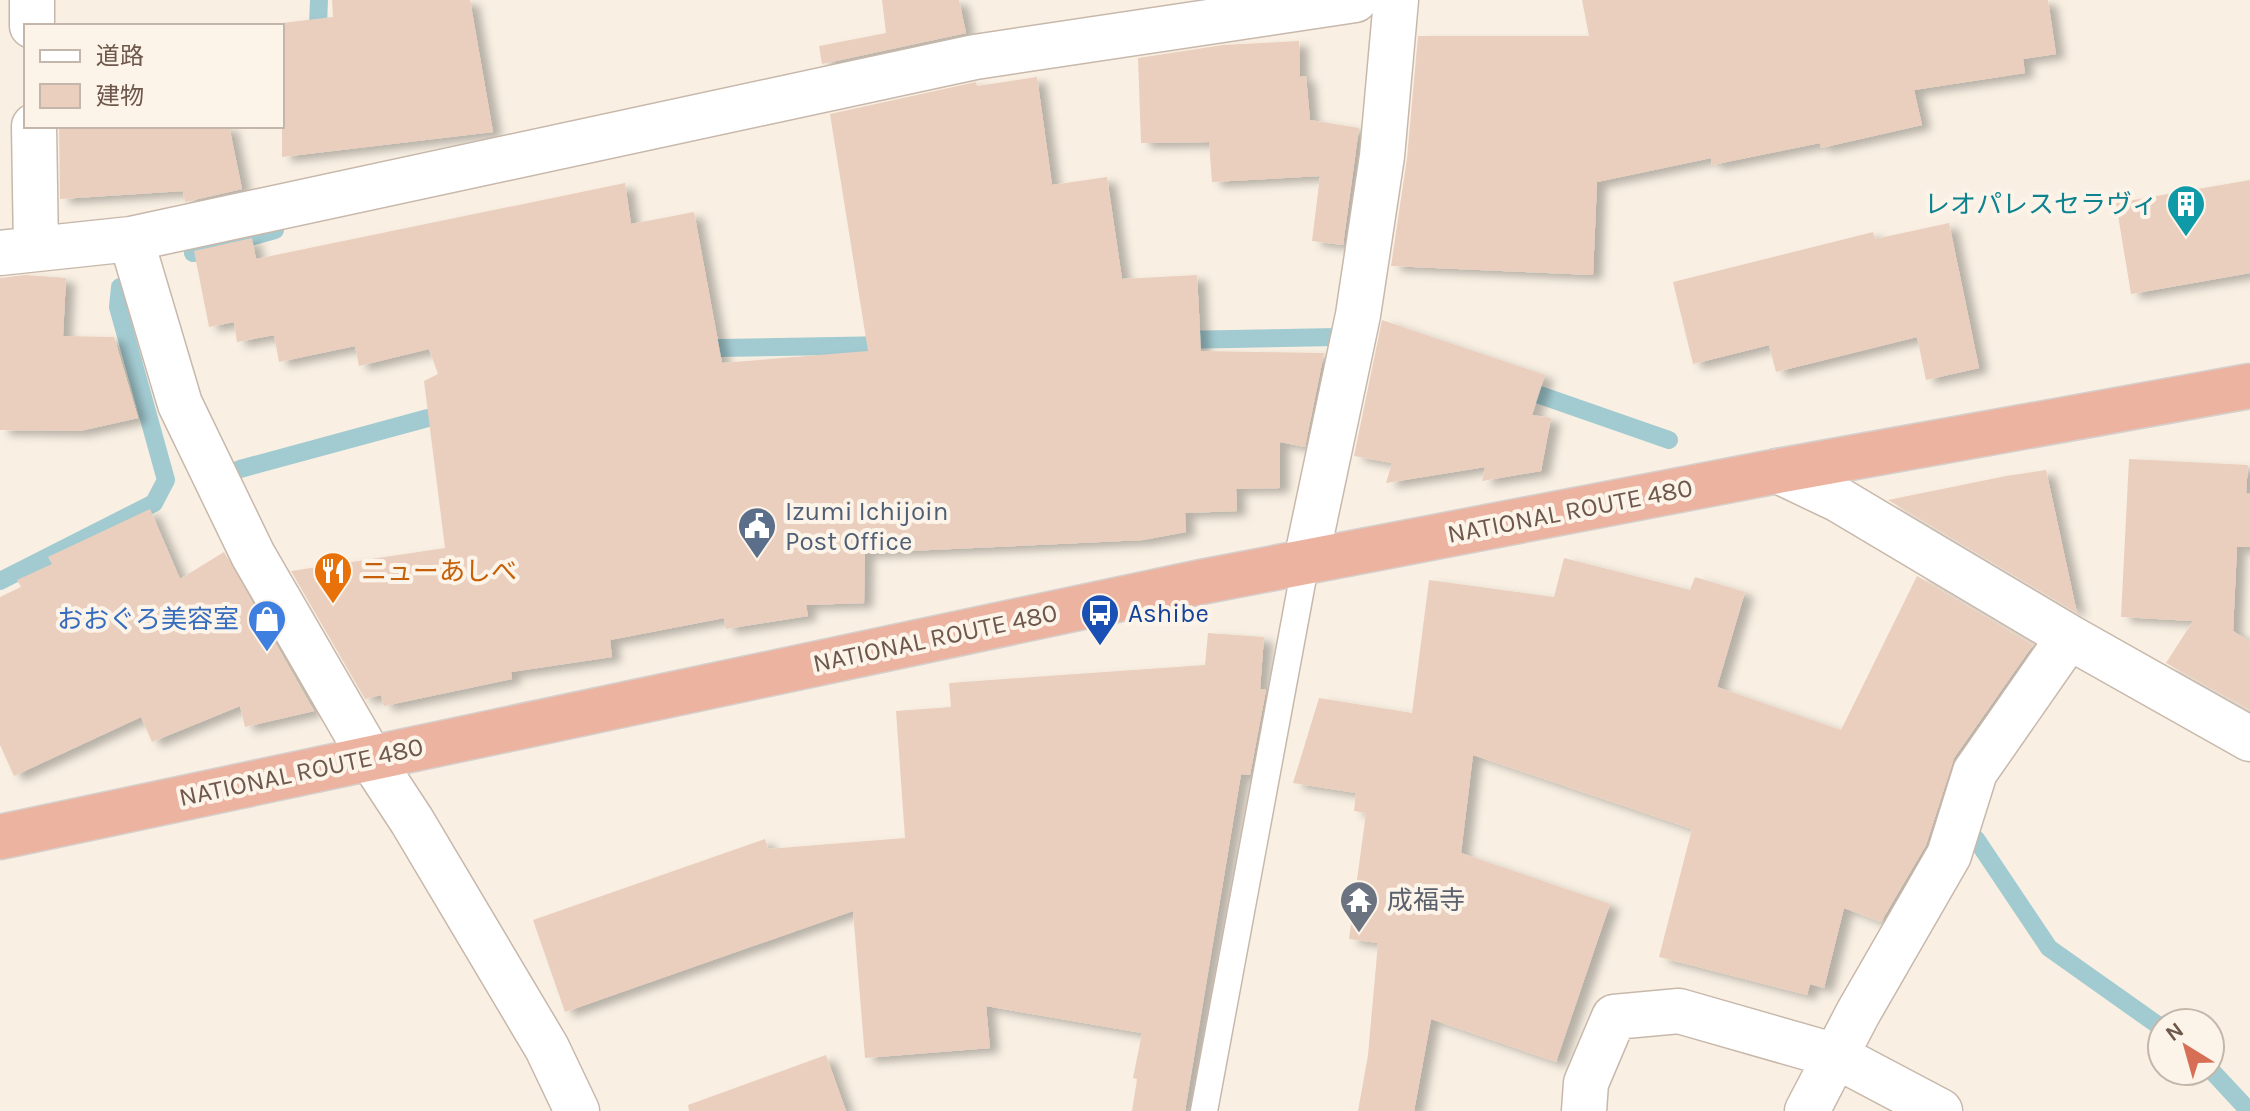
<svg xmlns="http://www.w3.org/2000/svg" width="2250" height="1111" font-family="Karla,'Noto Sans JP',sans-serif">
<defs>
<filter id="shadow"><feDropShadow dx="9" dy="5" stdDeviation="4" flood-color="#0004"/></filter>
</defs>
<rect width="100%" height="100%" fill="#f9f0e3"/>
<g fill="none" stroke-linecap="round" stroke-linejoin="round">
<path stroke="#a2cbd1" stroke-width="18" d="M 319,0 L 318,25 L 320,41
M 193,253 L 275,230
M 1176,340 L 1337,337
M 697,356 L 720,348 L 891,345
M 1517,387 L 1669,440
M 240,469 L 428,418 L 451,414
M 0,581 L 154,503 L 166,480 L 118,307 L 120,287
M 1976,839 L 2049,948 L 2162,1028
M 2210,1069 L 2249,1111"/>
</g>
<path fill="#ebcfbe" filter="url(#shadow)" d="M 332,0 L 470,0 L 493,132 L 282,157 L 282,23 L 333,17 Z
M 882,0 L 959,0 L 966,33 L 822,64 L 819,46 L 886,33 Z
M 1582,0 L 2048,0 L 2056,54 L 2023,59 L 2025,73 L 1914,90 L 1922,125 L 1821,148 L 1820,143 L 1712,165 L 1711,158 L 1597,182 L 1593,275 L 1391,266 L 1407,158 L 1418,36 L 1589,36 Z
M 1299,41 L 1300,77 L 1306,76 L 1310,120 L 1359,128 L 1343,245 L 1312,241 L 1320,176 L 1212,182 L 1209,142 L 1141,143 L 1138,58 L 1223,45 Z
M 1037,77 L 1052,185 L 1107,177 L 1122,279 L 1197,275 L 1201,351 L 1324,353 L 1305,447 L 1280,442 L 1280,488 L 1236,489 L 1237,511 L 1185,513 L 1186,532 L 1143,540 L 865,553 L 864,603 L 806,605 L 808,616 L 726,629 L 724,618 L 610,640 L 612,657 L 511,672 L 512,679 L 384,706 L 381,695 L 365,699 L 291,571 L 445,548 L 424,381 L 438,374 L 429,349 L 359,366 L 355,346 L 279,362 L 274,335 L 237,342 L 234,322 L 209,327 L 194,251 L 252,238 L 256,259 L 625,183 L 631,224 L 694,212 L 722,363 L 868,351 L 830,114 L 976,82 L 977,86 Z
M 59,126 L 229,126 L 242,189 L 185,202 L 183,191 L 60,199 Z
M 2250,180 L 2250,273 L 2131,294 L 2116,203 Z
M 1949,223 L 1979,368 L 1926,380 L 1917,337 L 1776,372 L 1769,345 L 1693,364 L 1673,282 L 1873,232 L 1875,239 Z
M 25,275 L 66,278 L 63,336 L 114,337 L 138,418 L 80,431 L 0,430 L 0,278 Z
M 1382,320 L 1545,375 L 1532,415 L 1551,418 L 1541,471 L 1482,481 L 1485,467 L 1386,483 L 1392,463 L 1354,456 Z
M 2129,459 L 2248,465 L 2246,493 L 2250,494 L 2250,547 L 2237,547 L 2233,631 L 2250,642 L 2250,710 L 2166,663 L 2193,621 L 2121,617 Z
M 2046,470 L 2077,613 L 1888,500 L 2006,476 Z
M 150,509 L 180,579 L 224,552 L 314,711 L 245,727 L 240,706 L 152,742 L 141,717 L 14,776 L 0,745 L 0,597 L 21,587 L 17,580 L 52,564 L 48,557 Z
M 1564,558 L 1690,590 L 1695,577 L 1745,592 L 1717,687 L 1841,730 L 1917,576 L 2033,645 L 1954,758 L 1926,845 L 1881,922 L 1844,908 L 1824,988 L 1810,984 L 1807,995 L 1659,957 L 1692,829 L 1473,755 L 1461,853 L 1610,904 L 1556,1062 L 1431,1019 L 1414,1111 L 1358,1111 L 1368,1055 L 1378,943 L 1349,939 L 1366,813 L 1354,811 L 1356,793 L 1293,783 L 1319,698 L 1412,713 L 1429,580 L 1554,597 Z
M 1208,633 L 1264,637 L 1260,689 L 1266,690 L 1250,775 L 1241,774 L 1185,1111 L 1132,1111 L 1137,1079 L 1133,1078 L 1142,1033 L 986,1006 L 990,1048 L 865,1058 L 853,911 L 565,1012 L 533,920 L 765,839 L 768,849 L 905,838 L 896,711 L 951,707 L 949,683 L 1205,665 Z
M 826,1055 L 846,1111 L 689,1111 L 688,1105 Z"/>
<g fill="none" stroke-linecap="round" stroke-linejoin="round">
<g stroke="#c8b8ab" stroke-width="29">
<path id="lane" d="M 1204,1111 L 1306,561"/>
</g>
<g stroke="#c8b8ab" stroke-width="47">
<path id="street" d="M 32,0 L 32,26
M 34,126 L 36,249
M 131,239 L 180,404 L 253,555 L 370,757 L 412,821 L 547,1048 L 577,1111
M 0,253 L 131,239 L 975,57 L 1355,0
M 1778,471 L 1839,500 L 2069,637 L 2250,739
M 1306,561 L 1358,315 L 1382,156 L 1396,0
M 1584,1111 L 1586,1083 L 1614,1017 L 1679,1011 L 1836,1056 L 1940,1111
M 1807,1111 L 1858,1013 L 1949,855 L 1975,772 L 2069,637"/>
</g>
<g stroke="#d6d0cd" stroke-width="47">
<path id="highway" d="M 0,837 L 1201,582 L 1778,471 L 2250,386"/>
</g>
<use href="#lane" stroke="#fff" stroke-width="26"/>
<use href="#street" stroke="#fff" stroke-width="44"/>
<use href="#highway" stroke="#edb3a1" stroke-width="44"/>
</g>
<defs>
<g id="building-pin" transform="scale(2)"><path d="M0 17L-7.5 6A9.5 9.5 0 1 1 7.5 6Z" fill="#0f9aa8" stroke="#fdf4e9"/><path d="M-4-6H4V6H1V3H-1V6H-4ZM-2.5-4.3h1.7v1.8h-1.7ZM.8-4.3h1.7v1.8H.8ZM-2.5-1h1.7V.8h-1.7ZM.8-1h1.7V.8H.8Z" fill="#fff"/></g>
<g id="civic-pin" transform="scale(2)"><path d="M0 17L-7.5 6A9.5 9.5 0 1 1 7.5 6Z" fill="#5c6f8a" stroke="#fdf4e9"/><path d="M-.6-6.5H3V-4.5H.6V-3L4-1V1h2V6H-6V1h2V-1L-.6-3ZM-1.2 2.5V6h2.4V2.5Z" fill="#fff"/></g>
<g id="restaurant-pin" transform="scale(2)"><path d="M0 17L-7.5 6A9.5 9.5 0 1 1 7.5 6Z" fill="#e8710a" stroke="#fdf4e9"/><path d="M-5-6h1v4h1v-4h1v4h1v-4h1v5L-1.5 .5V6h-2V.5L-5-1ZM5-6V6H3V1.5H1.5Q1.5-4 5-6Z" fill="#fff"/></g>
<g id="bus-pin" transform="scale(2)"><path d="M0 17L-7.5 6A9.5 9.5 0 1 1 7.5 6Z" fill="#1a4fb4" stroke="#fdf4e9"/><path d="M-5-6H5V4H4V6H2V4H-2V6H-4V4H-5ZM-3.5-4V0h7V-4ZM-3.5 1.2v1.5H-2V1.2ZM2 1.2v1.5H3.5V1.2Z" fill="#fff"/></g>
<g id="shop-pin" transform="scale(2)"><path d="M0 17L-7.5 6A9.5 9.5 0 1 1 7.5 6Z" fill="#3f7fe0" stroke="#fdf4e9"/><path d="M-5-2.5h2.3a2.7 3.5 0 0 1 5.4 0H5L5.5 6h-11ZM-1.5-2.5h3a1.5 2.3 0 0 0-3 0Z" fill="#fff"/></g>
<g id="temple-pin" transform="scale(2)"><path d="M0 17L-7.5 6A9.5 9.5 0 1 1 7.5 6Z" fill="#6b7280" stroke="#fdf4e9"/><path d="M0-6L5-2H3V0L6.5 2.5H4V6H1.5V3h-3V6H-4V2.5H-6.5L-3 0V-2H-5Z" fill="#fff"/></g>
</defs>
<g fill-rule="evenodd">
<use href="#building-pin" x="2186" y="204"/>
<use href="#civic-pin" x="757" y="526"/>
<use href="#restaurant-pin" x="333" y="571"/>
<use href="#bus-pin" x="1100" y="613"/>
<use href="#shop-pin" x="267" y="619"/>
<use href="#temple-pin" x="1359" y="900"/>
</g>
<g text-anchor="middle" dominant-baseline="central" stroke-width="8" stroke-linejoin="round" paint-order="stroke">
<g font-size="26" fill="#0d838f" stroke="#fdf4e9" text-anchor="end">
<text x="2158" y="204">レオパレスセラヴィ</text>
</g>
<g font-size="26" fill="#4e5e75" stroke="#fdf4e9" text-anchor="start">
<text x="785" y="511">Izumi Ichijoin<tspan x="785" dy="30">Post Office</tspan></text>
</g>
<g font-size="26" fill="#6e584c" stroke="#fdf4e9">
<text transform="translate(1570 511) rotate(-11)">NATIONAL ROUTE 480</text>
<text transform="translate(935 638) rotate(-12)">NATIONAL ROUTE 480</text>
<text transform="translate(301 772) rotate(-12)">NATIONAL ROUTE 480</text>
</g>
<g font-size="26" fill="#c56008" stroke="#fdf4e9" text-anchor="start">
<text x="361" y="571">ニューあしべ</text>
</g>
<g font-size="26" fill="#164399" stroke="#fdf4e9" text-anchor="start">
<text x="1128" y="613">Ashibe</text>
</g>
<g font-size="26" fill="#366cbe" stroke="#fdf4e9" text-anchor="end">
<text x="239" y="619">おおぐろ美容室</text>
</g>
<g font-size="26" fill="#5b616d" stroke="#fdf4e9" text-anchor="start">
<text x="1387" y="900">成福寺</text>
</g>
</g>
<rect x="24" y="24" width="260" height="104" fill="#fdf4e9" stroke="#c4b6aa" stroke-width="2"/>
<rect x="40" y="50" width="40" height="12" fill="#ffffff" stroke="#c4b6aa" stroke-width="2"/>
<text x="96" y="64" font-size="24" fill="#6e584c">道路</text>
<rect x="40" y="84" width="40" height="24" fill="#ebcfbe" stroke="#c4b6aa" stroke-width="2"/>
<text x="96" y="104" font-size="24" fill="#6e584c">建物</text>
<g transform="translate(2186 1047) rotate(323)"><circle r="38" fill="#fdf4e9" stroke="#c4b6aa" stroke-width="2"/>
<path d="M0-6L14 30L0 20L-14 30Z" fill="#d66f56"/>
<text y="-12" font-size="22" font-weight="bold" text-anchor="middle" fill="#6e584c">N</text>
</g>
</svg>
